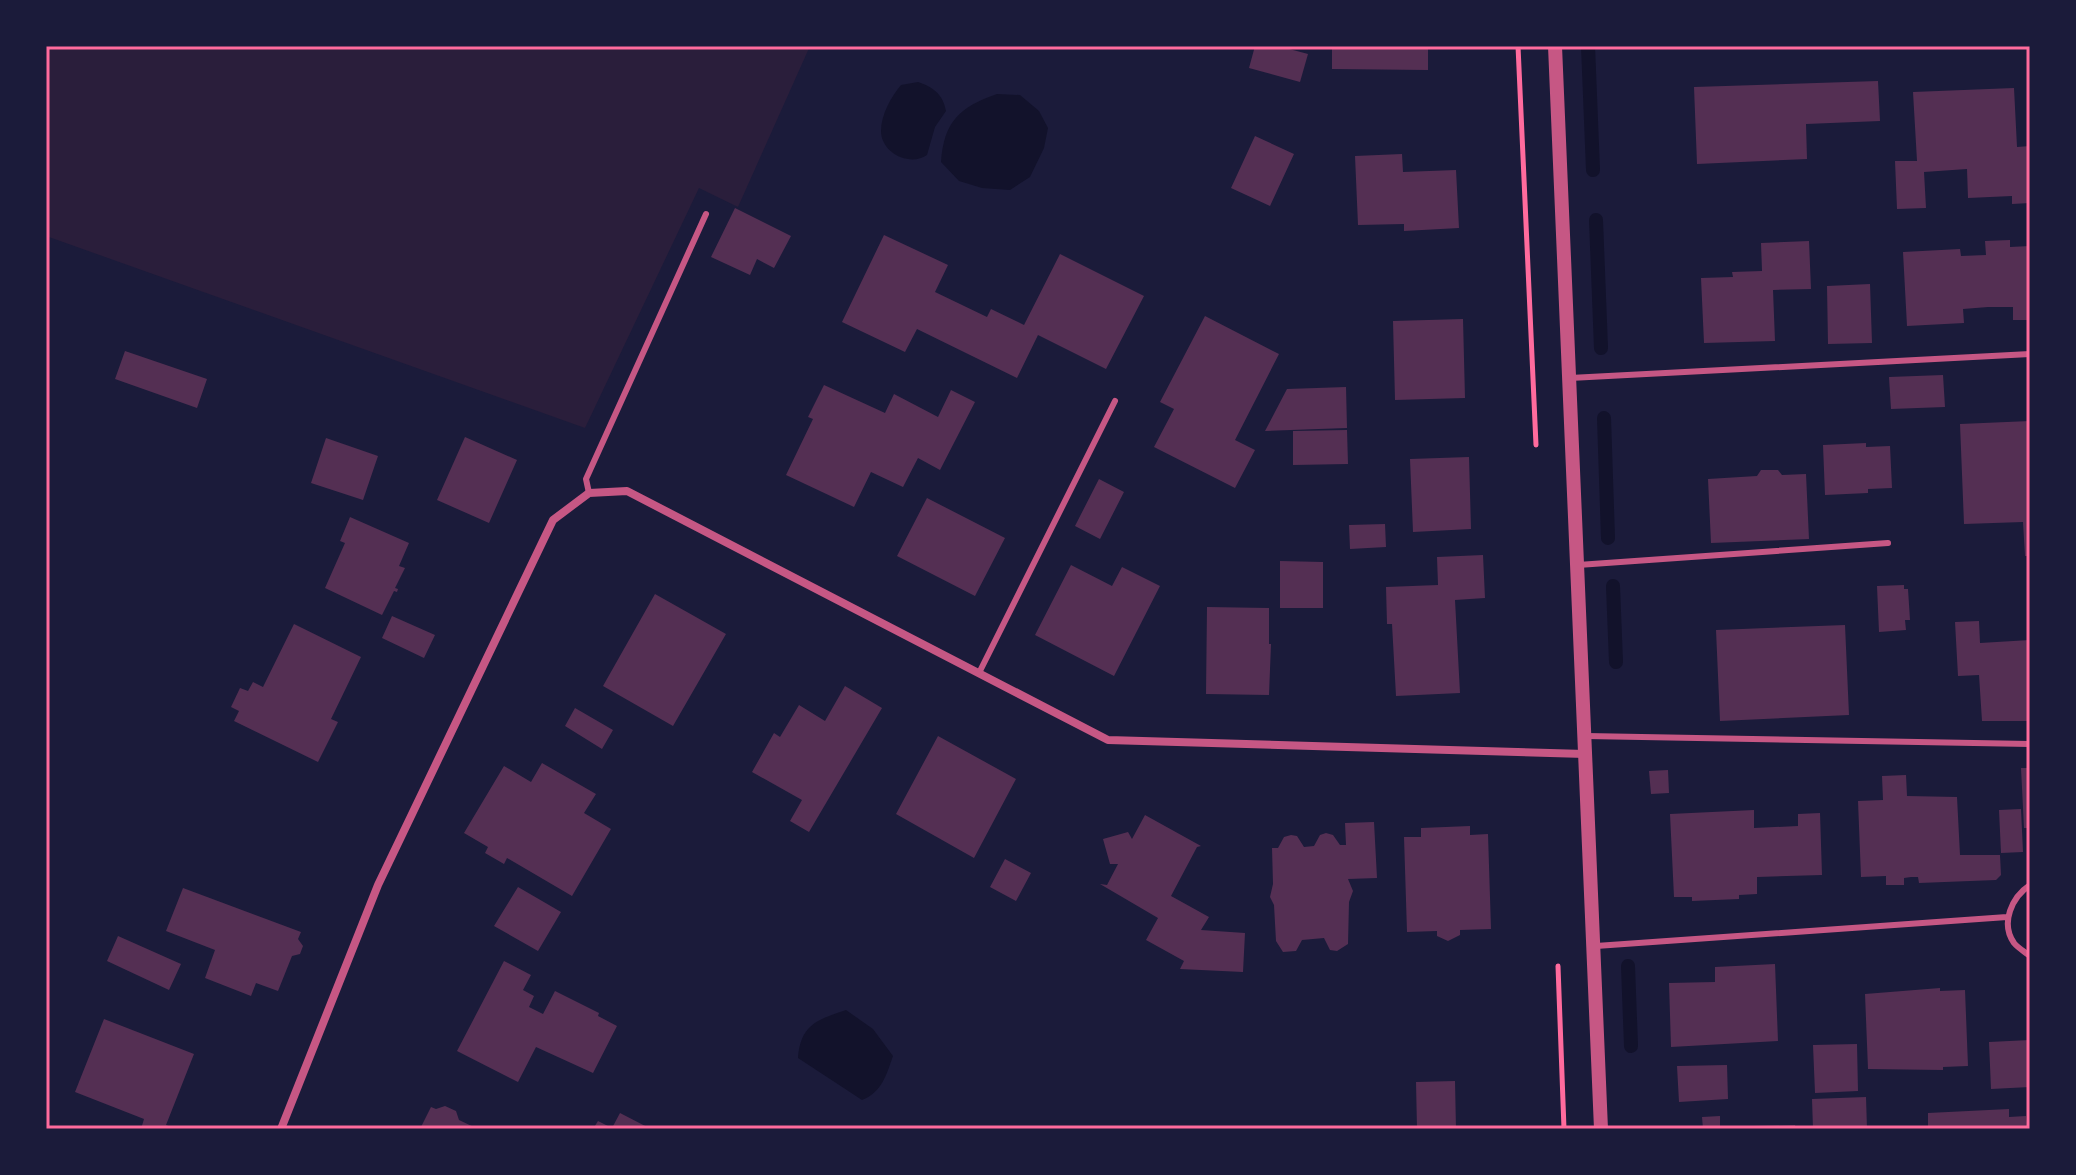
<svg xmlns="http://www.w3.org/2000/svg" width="2076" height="1175" font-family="'Exo 2',sans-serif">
<rect width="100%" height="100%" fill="#1b1b3a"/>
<path fill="#2a1e3b" d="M 46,46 L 810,46 L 738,207 L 699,188 L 585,428 L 49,237 L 46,244 Z"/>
<path fill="#12122b" d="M 918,82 C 933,87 943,94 946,111 L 935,127 L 927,155 C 910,167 881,153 881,131 C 881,115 891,97 901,85 Z
M 997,94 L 1020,95 L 1039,111 L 1048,128 L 1044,148 L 1030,177 L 1010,190 L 982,188 L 959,181 L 941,162 C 944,122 959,107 997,94 Z
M 846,1010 L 873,1029 L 893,1056 C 886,1076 882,1092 862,1100 L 798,1058 C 801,1024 817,1020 846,1010 Z"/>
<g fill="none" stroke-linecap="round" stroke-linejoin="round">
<path stroke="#12122b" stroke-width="14" d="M 1588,46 L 1593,170
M 1596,220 L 1601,348
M 1604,418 L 1608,538
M 1613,586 L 1616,662
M 1628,966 L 1631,1046"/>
</g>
<path fill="#542f53" d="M 1255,46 L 1278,46 L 1308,54 L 1300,82 L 1249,68 Z
M 1332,46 L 1428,46 L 1428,70 L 1332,69 Z
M 1878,81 L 1880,121 L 1806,124 L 1807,159 L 1697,164 L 1694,87 Z
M 2014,88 L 2017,147 L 2030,146 L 2030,203 L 2012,204 L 2012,196 L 1968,198 L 1967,169 L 1924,172 L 1926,208 L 1897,209 L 1895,161 L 1917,161 L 1913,92 Z
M 1255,136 L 1294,154 L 1270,206 L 1231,188 Z
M 1402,154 L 1403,172 L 1456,170 L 1459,228 L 1404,231 L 1404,224 L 1358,225 L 1355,156 Z
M 735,208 L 791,236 L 774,268 L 757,259 L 750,275 L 711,257 Z
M 884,235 L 948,265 L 935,292 L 987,317 L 991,309 L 1024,325 L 1060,254 L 1144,296 L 1106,369 L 1038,335 L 1017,378 L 917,329 L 905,352 L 842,322 Z
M 2010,240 L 2010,247 L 2030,246 L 2030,320 L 2013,320 L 2013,307 L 1988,307 L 1963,309 L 1964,323 L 1907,326 L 1903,252 L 1960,249 L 1961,256 L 1986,255 L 1985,241 Z
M 1809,241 L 1811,289 L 1773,290 L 1775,341 L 1704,343 L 1701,278 L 1733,277 L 1732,272 L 1762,271 L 1761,243 Z
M 1870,284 L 1872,343 L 1828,344 L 1827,286 Z
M 1205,316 L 1279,354 L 1235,440 L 1255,450 L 1235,488 L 1154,447 L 1174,409 L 1160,402 Z
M 1463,319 L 1465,398 L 1395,400 L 1393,321 Z
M 125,351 L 207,379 L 197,408 L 115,379 Z
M 1943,375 L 1945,407 L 1891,409 L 1889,377 Z
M 824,385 L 885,413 L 894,394 L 938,417 L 951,390 L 975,402 L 940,470 L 918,458 L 903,487 L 871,472 L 854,507 L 786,475 L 813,419 L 808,417 Z
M 1346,387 L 1347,428 L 1265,431 L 1287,389 Z
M 2030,421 L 2030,556 L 2025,556 L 2023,522 L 1964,524 L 1960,424 Z
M 1347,430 L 1348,464 L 1293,465 L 1293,431 Z
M 465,437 L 517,460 L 489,523 L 437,500 Z
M 326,438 L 378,456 L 363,500 L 311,483 Z
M 1866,443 L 1866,447 L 1890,446 L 1892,488 L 1868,489 L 1868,493 L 1825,495 L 1823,445 Z
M 1469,457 L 1471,529 L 1413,532 L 1410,459 Z
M 1761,470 L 1778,470 L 1782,475 L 1806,474 L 1809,539 L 1711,543 L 1708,479 L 1757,476 Z
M 1099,479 L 1124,492 L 1100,539 L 1075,526 Z
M 927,498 L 1005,538 L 975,596 L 897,556 Z
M 350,517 L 409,543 L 399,566 L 405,568 L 395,588 L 398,589 L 397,592 L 394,591 L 382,615 L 325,588 L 345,543 L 340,541 Z
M 1385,524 L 1386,547 L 1350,549 L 1349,525 Z
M 1483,555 L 1485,598 L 1455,600 L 1460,693 L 1396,696 L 1392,624 L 1387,624 L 1386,587 L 1438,585 L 1437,557 Z
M 1280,561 L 1323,562 L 1323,608 L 1280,608 Z
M 1071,565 L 1112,586 L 1122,567 L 1160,586 L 1114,676 L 1035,635 Z
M 1904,585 L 1904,589 L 1908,589 L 1910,620 L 1905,620 L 1906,630 L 1879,632 L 1877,586 Z
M 655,594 L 726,634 L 673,726 L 603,686 Z
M 1207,607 L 1269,608 L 1269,644 L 1271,644 L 1269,695 L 1206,694 Z
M 392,616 L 435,635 L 424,658 L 382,638 Z
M 1979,621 L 1980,643 L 2030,640 L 2030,721 L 1982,721 L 1979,675 L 1958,676 L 1955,622 Z
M 294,624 L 361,657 L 331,719 L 338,722 L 318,762 L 234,721 L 239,711 L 231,707 L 240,688 L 248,691 L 253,682 L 263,687 Z
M 1845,625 L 1849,715 L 1720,721 L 1716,630 Z
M 845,686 L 882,708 L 809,832 L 790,821 L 802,800 L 752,772 L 774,733 L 780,737 L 799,705 L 825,721 Z
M 575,708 L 613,730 L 602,749 L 565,726 Z
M 938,736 L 1016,779 L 974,858 L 896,814 Z
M 542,763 L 596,794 L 584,813 L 611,829 L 572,896 L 507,858 L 504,864 L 485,853 L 488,847 L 464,833 L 504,766 L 531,782 Z
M 2021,768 L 2030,768 L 2030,828 L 2024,828 Z
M 1668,770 L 1669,793 L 1651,794 L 1649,771 Z
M 1906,775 L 1907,796 L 1957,797 L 1960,855 L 2000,855 L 2001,875 L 1996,880 L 1919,883 L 1918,877 L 1911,877 L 1904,878 L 1904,885 L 1886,885 L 1886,876 L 1861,877 L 1858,801 L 1883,800 L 1882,776 Z
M 2021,809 L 2023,852 L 2001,853 L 1999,810 Z
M 1754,810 L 1754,828 L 1798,826 L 1798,814 L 1820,813 L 1822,875 L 1757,877 L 1757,894 L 1739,895 L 1739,899 L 1692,901 L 1692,897 L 1674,897 L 1670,814 Z
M 1145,815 L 1201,846 L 1197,847 L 1171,896 L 1209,917 L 1201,930 L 1245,933 L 1243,972 L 1180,969 L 1184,961 L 1146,940 L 1158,918 L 1100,884 L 1107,885 L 1118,864 L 1110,864 L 1103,839 L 1128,832 L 1132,839 Z
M 1374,822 L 1377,878 L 1348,879 L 1353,891 L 1349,902 L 1348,944 L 1337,951 L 1330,950 L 1324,938 L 1302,940 L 1296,951 L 1283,952 L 1276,941 L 1274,905 L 1270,897 L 1273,884 L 1272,848 L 1278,848 L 1284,837 L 1291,835 L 1297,836 L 1304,847 L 1314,846 L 1320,835 L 1326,833 L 1333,835 L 1340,845 L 1346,845 L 1345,823 Z
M 1470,826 L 1470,835 L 1488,834 L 1491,929 L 1460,930 L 1460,935 L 1448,941 L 1437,936 L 1437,931 L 1407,932 L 1404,837 L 1421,837 L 1421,828 Z
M 1005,859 L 1031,873 L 1016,901 L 990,887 Z
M 518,887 L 561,912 L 538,951 L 494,926 Z
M 183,888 L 301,932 L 298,939 L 303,946 L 300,954 L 292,956 L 278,991 L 256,983 L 251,996 L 205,978 L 215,950 L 166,931 Z
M 118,936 L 181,964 L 169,990 L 107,961 Z
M 504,961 L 531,975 L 523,990 L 534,996 L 529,1007 L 543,1014 L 555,991 L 599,1013 L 598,1016 L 617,1026 L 593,1073 L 536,1047 L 518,1082 L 457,1051 Z
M 1775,964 L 1778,1041 L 1671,1047 L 1669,983 L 1715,982 L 1715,967 Z
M 1940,988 L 1940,991 L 1965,990 L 1968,1066 L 1943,1067 L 1943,1070 L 1868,1069 L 1865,994 Z
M 104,1019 L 194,1054 L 166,1125 L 176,1129 L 141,1129 L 144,1119 L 75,1092 Z
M 2030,1040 L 2030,1087 L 1991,1089 L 1989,1042 Z
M 1857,1044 L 1858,1091 L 1815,1093 L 1813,1045 Z
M 1727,1065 L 1728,1099 L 1679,1102 L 1677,1066 Z
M 1455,1081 L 1456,1129 L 1417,1129 L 1416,1082 Z
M 1866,1097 L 1867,1129 L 1813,1129 L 1812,1099 Z
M 445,1106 L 456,1111 L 459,1120 L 478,1129 L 420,1129 L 431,1107 L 436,1109 Z
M 2009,1109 L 2009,1117 L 2026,1116 L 2027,1129 L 1928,1129 L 1928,1113 Z
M 620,1113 L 651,1129 L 593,1129 L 598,1121 L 612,1128 Z
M 1720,1116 L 1720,1129 L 1703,1129 L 1702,1117 Z
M 1795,1125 L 1796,1129 L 1753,1129 L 1753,1126 Z"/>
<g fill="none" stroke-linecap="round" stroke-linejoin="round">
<path stroke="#ff6b9d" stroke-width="5" d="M 1518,46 L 1536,445
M 1558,966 L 1564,1129"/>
<path stroke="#c65784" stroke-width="6" d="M 1570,378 L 2030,354
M 589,493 L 586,479 L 706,214
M 1578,565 L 1888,543
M 979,673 L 1115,401
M 1586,736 L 2030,744
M 2030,885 C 2012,897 2000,923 2014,943 C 2018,948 2025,952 2030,956
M 1596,946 L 2007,917"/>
<path stroke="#c65784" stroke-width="8" d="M 281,1129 L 378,885 L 553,520 L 589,493 L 627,491 L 1108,740 L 1585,754"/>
<path stroke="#c65784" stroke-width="14" d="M 1555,46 L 1601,1129"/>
</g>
<rect width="2076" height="1175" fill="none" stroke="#1b1b3a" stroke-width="96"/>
<rect x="48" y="48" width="1980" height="1079" fill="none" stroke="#ff6b9d" stroke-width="3"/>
</svg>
